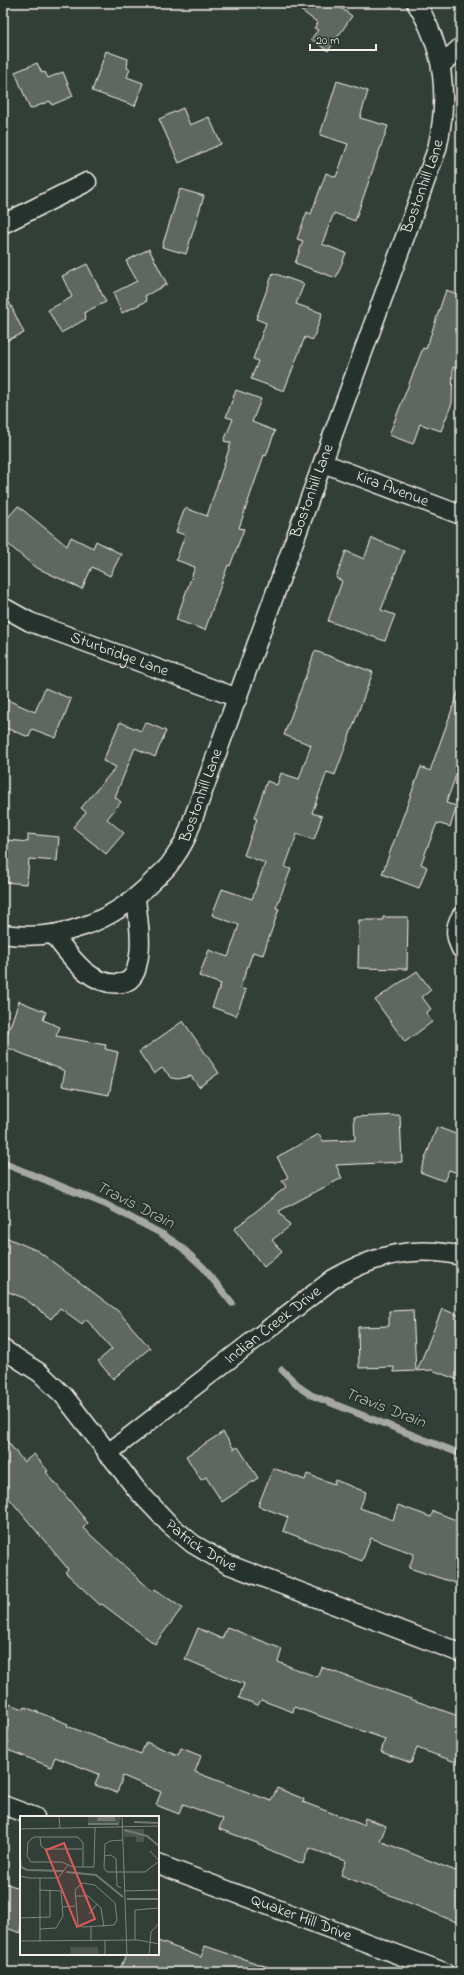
<svg xmlns="http://www.w3.org/2000/svg" width="464" height="1975" font-family="'Indie Flower',sans-serif">
<rect width="100%" height="100%" fill="#323e38"/>
<filter id="ink" filterUnits="userSpaceOnUse"><feTurbulence type="fractalNoise" baseFrequency=".025" numOctaves="2"/><feDisplacementMap in="SourceGraphic" scale="8" xChannelSelector="R" yChannelSelector="G"/><feConvolveMatrix kernelMatrix="1 2 1 2 8 2 1 2 1" color-interpolation-filters="sRGB"/></filter>
<g filter="url(#ink)">
<g fill="none" stroke-linecap="round" stroke-linejoin="round">
<path stroke="#a6a9a1" stroke-width="7" d="M 3,1163 L 105,1204 L 162,1234 L 180,1246 L 203,1267 L 232,1303
M 282,1370 L 302,1389 L 311,1395 L 461,1454"/>
</g>
<path fill="#5f6861" stroke="#f4f1e8" d="M 291,3 L 334,3 L 352,16 L 328,51 L 311,39 L 318,30 L 314,28 L 318,23 Z
M 106,51 L 128,59 L 127,68 L 130,69 L 127,77 L 143,83 L 135,106 L 92,91 Z
M 37,63 L 42,73 L 45,72 L 48,78 L 63,72 L 73,96 L 52,105 L 50,101 L 30,109 L 15,72 Z
M 337,81 L 368,91 L 360,118 L 388,126 L 355,221 L 334,213 L 322,244 L 346,253 L 336,278 L 295,263 L 303,241 L 297,239 L 307,212 L 311,214 L 326,173 L 336,177 L 348,144 L 320,135 Z
M 183,108 L 190,125 L 209,117 L 221,144 L 179,163 L 159,119 Z
M 180,189 L 204,196 L 186,254 L 162,247 Z
M 149,249 L 167,284 L 145,296 L 147,301 L 122,313 L 113,293 L 137,281 L 126,261 Z
M 87,264 L 106,302 L 85,312 L 86,319 L 61,333 L 48,310 L 72,297 L 62,276 Z
M 273,273 L 304,284 L 296,304 L 322,313 L 313,340 L 305,337 L 284,391 L 251,379 L 258,361 L 253,359 L 266,323 L 256,319 Z
M 3,289 L 24,333 L 3,342 Z
M 446,290 L 461,295 L 461,370 L 453,367 L 452,403 L 441,431 L 420,424 L 413,444 L 389,435 L 423,348 L 426,349 Z
M 236,390 L 261,399 L 252,422 L 275,431 L 266,456 L 264,455 L 239,528 L 244,529 L 230,566 L 228,565 L 205,630 L 176,620 L 195,567 L 176,560 L 185,535 L 176,532 L 185,508 L 207,516 L 231,443 L 224,441 L 233,419 L 226,417 Z
M 18,506 L 67,546 L 71,537 L 93,548 L 96,541 L 121,554 L 110,576 L 92,567 L 82,589 L 35,567 L 3,540 L 3,523 Z
M 372,538 L 404,551 L 381,610 L 395,615 L 385,641 L 328,621 L 342,581 L 336,578 L 346,551 L 364,559 Z
M 315,651 L 373,672 L 335,775 L 327,772 L 312,813 L 322,816 L 314,840 L 297,834 L 285,867 L 291,869 L 276,908 L 279,909 L 263,955 L 253,952 L 240,988 L 246,990 L 236,1016 L 212,1007 L 221,984 L 199,976 L 209,950 L 228,957 L 239,925 L 212,915 L 222,889 L 252,899 L 265,863 L 244,855 L 257,819 L 254,818 L 267,781 L 277,785 L 281,773 L 299,779 L 311,745 L 284,735 Z
M 45,688 L 71,699 L 56,738 L 32,729 L 29,737 L 3,727 L 3,698 L 35,712 Z
M 459,690 L 461,690 L 461,762 L 446,803 L 457,806 L 450,827 L 437,823 L 421,864 L 427,867 L 419,888 L 382,874 L 421,767 L 430,771 Z
M 120,722 L 141,731 L 145,722 L 166,731 L 155,757 L 135,748 L 115,797 L 121,802 L 107,819 L 124,833 L 106,854 L 73,827 L 86,812 L 81,808 L 116,767 L 103,761 Z
M 28,834 L 59,837 L 57,861 L 29,859 L 27,884 L 3,882 L 7,840 L 28,842 Z
M 383,917 L 408,917 L 407,969 L 358,968 L 359,920 L 383,920 Z
M 417,971 L 431,990 L 422,997 L 431,1009 L 426,1013 L 432,1022 L 405,1042 L 375,1000 Z
M 19,1001 L 46,1012 L 43,1020 L 60,1027 L 56,1036 L 106,1045 L 105,1049 L 118,1052 L 109,1095 L 62,1086 L 65,1071 L 3,1046 Z
M 183,1021 L 219,1073 L 199,1087 L 191,1076 L 178,1079 L 172,1078 L 162,1068 L 154,1074 L 139,1052 Z
M 400,1115 L 402,1162 L 336,1165 L 342,1178 L 279,1211 L 290,1226 L 272,1240 L 282,1252 L 264,1267 L 234,1229 L 286,1187 L 282,1181 L 288,1177 L 277,1157 L 319,1134 L 323,1141 L 355,1140 L 354,1117 Z
M 437,1127 L 461,1136 L 461,1174 L 449,1170 L 444,1181 L 420,1172 Z
M 3,1236 L 38,1251 L 118,1311 L 150,1348 L 113,1379 L 98,1361 L 112,1349 L 86,1319 L 82,1324 L 60,1308 L 51,1319 L 24,1298 L 3,1290 Z
M 442,1309 L 461,1316 L 461,1381 L 432,1370 L 417,1371 Z
M 413,1310 L 416,1371 L 394,1372 L 394,1367 L 359,1368 L 358,1327 L 389,1326 L 389,1311 Z
M 223,1432 L 234,1449 L 238,1447 L 258,1478 L 222,1502 L 206,1477 L 201,1480 L 186,1456 Z
M 3,1436 L 24,1462 L 34,1454 L 48,1471 L 46,1472 L 88,1523 L 83,1528 L 153,1592 L 155,1589 L 182,1608 L 155,1644 L 102,1604 L 100,1605 L 65,1572 L 68,1569 L 3,1491 Z
M 273,1468 L 305,1480 L 307,1474 L 334,1484 L 335,1480 L 366,1492 L 360,1508 L 393,1520 L 398,1505 L 431,1517 L 433,1511 L 461,1522 L 461,1585 L 409,1568 L 414,1554 L 371,1538 L 362,1561 L 283,1531 L 288,1517 L 258,1506 Z
M 227,1627 L 282,1649 L 278,1662 L 317,1677 L 321,1667 L 461,1717 L 461,1764 L 417,1748 L 411,1763 L 381,1752 L 385,1739 L 294,1707 L 293,1712 L 261,1700 L 258,1705 L 239,1698 L 244,1684 L 185,1659 L 198,1628 L 222,1639 Z
M 3,1702 L 24,1709 L 25,1707 L 68,1724 L 67,1726 L 141,1754 L 146,1742 L 178,1755 L 181,1748 L 201,1756 L 195,1772 L 271,1801 L 277,1788 L 304,1799 L 303,1802 L 363,1825 L 365,1818 L 386,1826 L 380,1841 L 461,1873 L 461,1924 L 341,1875 L 346,1861 L 309,1848 L 303,1864 L 265,1848 L 265,1846 L 219,1829 L 223,1819 L 183,1804 L 179,1814 L 156,1805 L 161,1792 L 123,1776 L 117,1793 L 95,1785 L 99,1774 L 55,1757 L 51,1767 L 3,1748 Z
M 3,1882 L 21,1889 L 21,1933 L 3,1927 Z
M 158,1941 L 201,1957 L 205,1946 L 274,1969 L 273,1972 L 119,1972 L 126,1954 L 158,1954 Z"/>
<g fill="none" stroke-linecap="round" stroke-linejoin="round">
<g stroke="#f4f1e8" stroke-width="21">
<g id="street">
<path d="M 441,65 L 461,47"/>
<path d="M 3,224 L 87,182"/>
<path id="s1" d="M 323,463 L 461,515"/>
<path id="s2" d="M 3,607 L 30,622 L 238,698"/>
<path d="M 461,916 C 454,928 455,936 461,949"/>
<path id="s3" d="M 3,934 C 60,942 113,922 153,881 C 159,875 167,869 172,861 C 177,854 182,846 186,838 L 437,149 C 449,97 445,49 416,3"/>
<path d="M 53,934 C 70,956 91,988 122,983 C 130,982 136,974 137,966 C 143,944 138,920 136,898"/>
<path id="s4" d="M 3,1349 L 40,1373 L 64,1396 L 137,1490 L 170,1525 L 193,1544 L 227,1564 L 461,1653"/>
<path id="s5" d="M 107,1454 L 333,1279 C 376,1255 412,1245 461,1256"/>
<path d="M 3,1805 L 35,1817"/>
<path id="s6" d="M 158,1864 L 444,1972"/>
</g>
</g>
<use href="#street" stroke="#26332d" stroke-width="18"/>
</g>
</g>
<g text-anchor="middle" dominant-baseline="central" stroke-width="3.5" stroke-linejoin="round" paint-order="stroke">
<g font-size="16" fill="#f4f1e8" stroke="#26332d">
<text stroke="none"><textPath href="#s3" startOffset="913">Bostonhill Lane</textPath></text>
<text stroke="none"><textPath href="#s1" startOffset="74">Kira Avenue</textPath></text>
<text stroke="none"><textPath href="#s3" startOffset="589">Bostonhill Lane</textPath></text>
<text stroke="none"><textPath href="#s2" startOffset="126">Sturbridge Lane</textPath></text>
<text stroke="none"><textPath href="#s3" startOffset="265">Bostonhill Lane</textPath></text>
<text stroke="none"><textPath href="#s5" startOffset="210">Indian Creek Drive</textPath></text>
<text stroke="none"><textPath href="#s4" startOffset="282">Patrick Drive</textPath></text>
<text stroke="none"><textPath href="#s6" startOffset="153">Quaker Hill Drive</textPath></text>
</g>
<g font-size="17" font-style="italic" fill="#babbb3" stroke="#26332d">
<text transform="translate(135 1205) rotate(27)">Travis Drain</text>
<text transform="translate(385 1408) rotate(21)">Travis Drain</text>
</g>
</g>
<g transform="translate(20 1816)">
<rect width="139" height="139" fill="#323e38"/>
<path d="M 68,0 L 100,0 L 100,7 L 68,8 ZM 104,13 L 124,13 L 124,26 L 116,26 L 116,21 L 104,21 ZM 50,131 L 78,131 L 79,139 L 51,139 Z" fill="#4c564f"/>
<path d="M 78,0 L 94,0 L 96,5 L 77,5 Z" fill="#727972"/>
<path fill="none" stroke="#727972" stroke-width="2" d="M 114,6 L 139,7M 68,8 L 99,8M 104,14 L 127,20 L 139,30M 0,41 L 1,51 L 7,54 L 43,55M 46,56 L 76,59 L 103,81M 107,83 L 139,83"/>
<path fill="none" stroke="#80867e" stroke-width="1" d="M 39,0 L 40,12M 102,0 L 107,139M 0,13 L 139,10M 20,21 L 21,30 L 25,33 L 62,33M 103,24 L 90,25 L 85,28 L 84,52 L 87,56 L 125,56 L 139,45M 8,26 L 7,40 L 11,46 L 42,46 L 53,51 L 74,51 L 75,11M 8,26 L 14,21 L 58,21 L 63,27 L 63,51M 130,35 L 139,45M 84,40 L 91,39 L 96,43 L 97,70 L 101,72M 0,60 L 9,62 L 38,62 L 48,49M 20,62 L 20,126M 62,67 L 75,69 L 95,87 L 97,104 L 94,109 L 63,111 L 58,109 L 55,74 ZM 19,74 L 41,75 L 43,100 L 36,112 L 20,113M 104,75 L 139,74M 55,80 L 68,80 L 81,92 L 84,111M 43,91 L 55,90M 69,98 L 77,88M 0,102 L 30,101 L 30,74M 71,111 L 71,124M 85,124 L 85,139M 115,124 L 115,94 L 139,92M 0,125 L 118,124 L 139,128M 129,139 L 131,116 L 139,107"/>
<path fill="#de5a58" fill-opacity="0.15" stroke="#de5a58" stroke-width="2" d="M 44,27 L 75,103 L 57,111 L 26,34 Z"/>
<rect width="139" height="139" fill="none" stroke="#f4f1e8" stroke-width="2"/>
</g>
<rect width="464" height="1975" fill="none" stroke="#26332d" stroke-width="16"/>
<rect x="8" y="8" width="448" height="1959" fill="none" stroke="#f4f1e8" stroke-width="1.5" filter="url(#ink)"/>
<path d="M310 44v6h66v-6" fill="none" stroke="#f4f1e8" stroke-width="2"/>
<text x="316" y="44" font-size="12" fill="#f4f1e8" stroke="#26332d" stroke-width="3" paint-order="stroke">20 m</text>
</svg>
